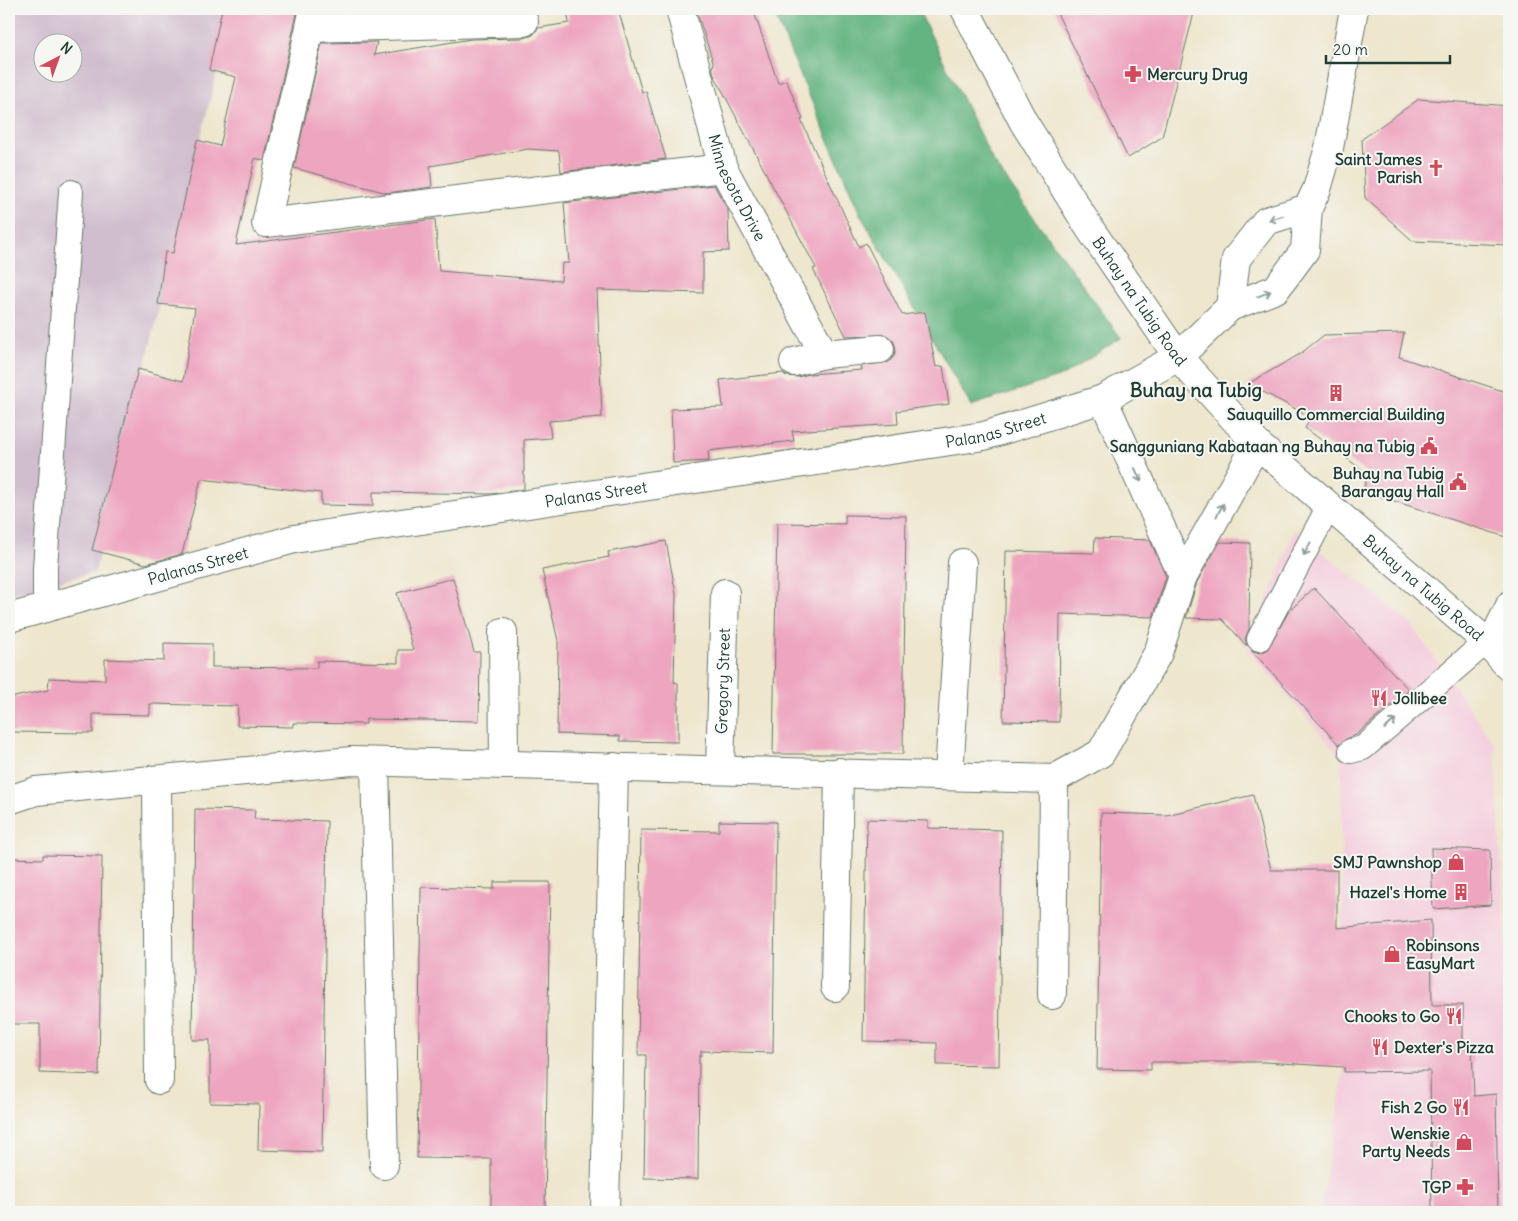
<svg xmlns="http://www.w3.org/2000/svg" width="1518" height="1221" font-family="Delius,sans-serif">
<rect width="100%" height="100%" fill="#f6f6f2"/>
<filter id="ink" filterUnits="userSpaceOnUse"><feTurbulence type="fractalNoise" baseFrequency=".02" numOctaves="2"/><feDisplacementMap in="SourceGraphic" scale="10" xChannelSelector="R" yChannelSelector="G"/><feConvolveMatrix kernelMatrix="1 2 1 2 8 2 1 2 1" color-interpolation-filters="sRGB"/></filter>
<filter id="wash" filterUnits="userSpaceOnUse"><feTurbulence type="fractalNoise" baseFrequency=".0096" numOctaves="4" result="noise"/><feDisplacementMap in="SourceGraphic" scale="20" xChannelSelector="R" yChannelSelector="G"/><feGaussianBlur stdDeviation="1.12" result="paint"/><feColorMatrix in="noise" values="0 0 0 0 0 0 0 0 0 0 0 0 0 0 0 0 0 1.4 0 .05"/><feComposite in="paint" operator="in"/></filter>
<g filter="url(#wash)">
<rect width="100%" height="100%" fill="#eee6cd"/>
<path fill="#f4cfde" d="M 1295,530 L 1411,624 L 1495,745 L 1509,1010 L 1509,1144 L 1504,1212 L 1320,1212 L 1344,1072 L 1341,757 L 1248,650 Z"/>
<path fill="#d0bdce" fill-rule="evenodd" d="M 9,9 L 232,9 L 95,572 L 9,595 ZM 42,42 L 72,42 L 72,72 L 42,72 Z"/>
<path fill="#63b480" stroke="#41785a" d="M 772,9 L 918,9 L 993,161 L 1121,338 L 1064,375 L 971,406 L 860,214 Z"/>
<g id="blocks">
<path fill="#eea5c0" d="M 222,9 L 298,9 L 264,161 L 255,158 L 236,245 L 435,219 L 439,271 L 561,281 L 562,263 L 569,263 L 564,203 L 714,185 L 728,210 L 729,251 L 703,252 L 703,293 L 597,290 L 602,417 L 549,421 L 551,438 L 524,440 L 524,489 L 492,494 L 373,492 L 373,506 L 321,505 L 321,493 L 201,479 L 182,554 L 146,564 L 92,550 L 138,369 L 183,381 L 195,308 L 158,304 L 165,252 L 173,253 L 197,140 L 220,146 L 236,77 L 209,70 Z
M 329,9 L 385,9 L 329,12 Z
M 567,9 L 618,9 L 642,92 L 646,91 L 666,159 L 561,172 L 559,151 L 528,149 L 430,166 L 432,187 L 387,193 L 294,168 L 322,43 L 377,42 L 374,55 L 471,39 L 524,38 L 533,35 L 538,28 L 569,23 Z
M 696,9 L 753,9 L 778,83 L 786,80 L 803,119 L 801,120 L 859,247 L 866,243 L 902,315 L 925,312 L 936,367 L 943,366 L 949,404 L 897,411 L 898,424 L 792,431 L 794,441 L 708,451 L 709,461 L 673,463 L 671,409 L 723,407 L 720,380 L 783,373 L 786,376 L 798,377 L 809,374 L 862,370 L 861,366 L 889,362 L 894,356 L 896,348 L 893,340 L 886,335 L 846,336 L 813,269 L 816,268 L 714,75 L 712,66 L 714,65 Z
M 1055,9 L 1195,9 L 1162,137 L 1128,158 Z
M 1419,99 L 1509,106 L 1509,245 L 1413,241 L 1365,198 L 1362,139 Z
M 1404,333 L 1399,357 L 1509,393 L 1509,538 L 1363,491 L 1368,474 L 1305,428 L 1311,417 L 1248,384 L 1300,354 L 1324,335 Z
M 845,515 L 906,516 L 903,754 L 773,754 L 777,523 L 845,524 Z
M 1095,538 L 1150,540 L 1166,577 L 1153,617 L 1060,614 L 1059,722 L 1003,721 L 1006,551 L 1094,553 Z
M 666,541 L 676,594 L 674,682 L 678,683 L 678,742 L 620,741 L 620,736 L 557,734 L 558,641 L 542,570 L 609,557 L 608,552 Z
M 1220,542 L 1250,543 L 1249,629 L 1245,639 L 1247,646 L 1222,619 L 1186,618 L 1197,582 Z
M 453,578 L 474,652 L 480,652 L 479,721 L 366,719 L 366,724 L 293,723 L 293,727 L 237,726 L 238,706 L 150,704 L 150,715 L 93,714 L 93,733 L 9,732 L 9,698 L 48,690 L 49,678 L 105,680 L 105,659 L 164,661 L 164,643 L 212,644 L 212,667 L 317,668 L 317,661 L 398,663 L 398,650 L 413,650 L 397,593 Z
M 1314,588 L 1409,690 L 1356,735 L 1347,738 L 1339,745 L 1251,650 L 1259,653 L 1267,650 L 1289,611 Z
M 1253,795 L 1271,870 L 1337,870 L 1337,928 L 1431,920 L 1432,1005 L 1463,1005 L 1463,1048 L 1472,1048 L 1474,1096 L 1496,1094 L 1498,1212 L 1432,1212 L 1430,1071 L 1344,1072 L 1344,1067 L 1265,1062 L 1151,1062 L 1151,1070 L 1097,1069 L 1101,813 L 1166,815 Z
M 195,809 L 255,810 L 254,819 L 327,821 L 322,1152 L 258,1150 L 259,1104 L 210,1103 L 210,1040 L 192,1040 Z
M 867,819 L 928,821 L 928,828 L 1002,830 L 999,1066 L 937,1065 L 937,1043 L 863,1041 Z
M 719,821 L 776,822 L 773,1053 L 701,1051 L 701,1056 L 699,1056 L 698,1179 L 644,1178 L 646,1055 L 638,1055 L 641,830 L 719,831 Z
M 1431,848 L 1490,850 L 1491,905 L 1433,909 Z
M 43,855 L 102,856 L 99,1075 L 40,1073 L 40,1024 L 9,1024 L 9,858 L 43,859 Z
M 494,882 L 550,882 L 545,1212 L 491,1212 L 491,1159 L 417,1158 L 421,887 L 494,889 Z"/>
</g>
</g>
<g filter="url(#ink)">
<use href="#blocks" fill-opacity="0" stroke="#67786a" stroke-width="1"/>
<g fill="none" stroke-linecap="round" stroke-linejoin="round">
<g stroke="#67786a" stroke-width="26">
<path id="lane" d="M 45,610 L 45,568 L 71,192
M 1259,639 L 1329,506
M 1489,644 L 1509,603
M 1351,751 L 1363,748 L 1486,642"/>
</g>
<g stroke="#67786a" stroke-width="30">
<g id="street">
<path d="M 314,9 L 266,223 L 723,168"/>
<path id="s1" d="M 680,9 L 723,168 L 824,354 L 794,362"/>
<path d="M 310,28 L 524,22"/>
<path d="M 1230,307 L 1236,259 L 1266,221 L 1308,208"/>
<path d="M 824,354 L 880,349"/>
<path d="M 1178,357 L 1230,307 L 1276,289 L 1305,250 L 1308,208 L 1317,189 L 1329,148 L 1354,9"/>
<path d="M 1103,399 L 1183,576"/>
<path d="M 503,632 L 504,765"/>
<path d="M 375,762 L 384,1165"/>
<path id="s2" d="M 720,770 L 725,593"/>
<path d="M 949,775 L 962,563"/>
<path d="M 157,780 L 159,1080"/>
<path d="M 9,800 L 36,791 L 352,761 L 1054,779 L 1101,753 L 1158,653 L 1183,576 L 1257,444"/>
<path d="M 835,987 L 839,772"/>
<path d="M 1052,995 L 1054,779"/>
<path d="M 605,1212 L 614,767"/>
</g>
</g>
<g stroke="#67786a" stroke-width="30">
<g id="secondary">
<path id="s3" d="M 965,9 L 1023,121 L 1090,229 L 1178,357 L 1257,444 L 1489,644 L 1509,667"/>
<path id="s4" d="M 9,618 L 294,539 L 984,436 L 1103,399 L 1178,357"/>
</g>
</g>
<use href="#lane" stroke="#fff" stroke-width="24"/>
<use href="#street" stroke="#fff" stroke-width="28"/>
<use href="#secondary" stroke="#fff" stroke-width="28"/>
</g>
<defs><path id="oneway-shaft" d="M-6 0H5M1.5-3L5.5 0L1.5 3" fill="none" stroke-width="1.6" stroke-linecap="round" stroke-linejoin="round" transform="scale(1.25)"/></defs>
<g stroke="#8f9e9a">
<use href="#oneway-shaft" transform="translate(1276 218) rotate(163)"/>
<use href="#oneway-shaft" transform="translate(1264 294) rotate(-22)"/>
<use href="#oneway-shaft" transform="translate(1138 475) rotate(66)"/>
<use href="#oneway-shaft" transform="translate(1220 510) rotate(-61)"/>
<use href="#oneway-shaft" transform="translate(1307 549) rotate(118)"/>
<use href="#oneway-shaft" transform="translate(1390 724) rotate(-41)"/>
</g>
</g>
<defs>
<g id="pharmacy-bare" transform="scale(1.35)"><path d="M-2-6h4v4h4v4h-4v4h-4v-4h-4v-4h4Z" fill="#d1495b" stroke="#f6f6f2" stroke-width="2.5" paint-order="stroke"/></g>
<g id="church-bare" transform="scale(1.35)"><path d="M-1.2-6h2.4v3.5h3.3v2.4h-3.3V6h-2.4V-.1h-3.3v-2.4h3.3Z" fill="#d1495b" stroke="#f6f6f2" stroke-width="2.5" paint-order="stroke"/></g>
<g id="building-bare" transform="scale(1.35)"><path d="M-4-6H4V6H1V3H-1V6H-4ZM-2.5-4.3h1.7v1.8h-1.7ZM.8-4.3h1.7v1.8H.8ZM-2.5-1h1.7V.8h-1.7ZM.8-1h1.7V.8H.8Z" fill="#d1495b" stroke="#f6f6f2" stroke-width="2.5" paint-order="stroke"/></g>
<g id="civic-bare" transform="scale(1.35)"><path d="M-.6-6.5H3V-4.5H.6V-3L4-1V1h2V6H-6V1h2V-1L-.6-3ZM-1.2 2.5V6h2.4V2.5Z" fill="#d1495b" stroke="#f6f6f2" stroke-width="2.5" paint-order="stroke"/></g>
<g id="restaurant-bare" transform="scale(1.35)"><path d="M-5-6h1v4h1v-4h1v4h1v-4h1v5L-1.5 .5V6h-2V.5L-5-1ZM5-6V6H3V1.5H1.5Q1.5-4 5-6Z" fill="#d1495b" stroke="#f6f6f2" stroke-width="2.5" paint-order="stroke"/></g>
<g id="shop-bare" transform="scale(1.35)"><path d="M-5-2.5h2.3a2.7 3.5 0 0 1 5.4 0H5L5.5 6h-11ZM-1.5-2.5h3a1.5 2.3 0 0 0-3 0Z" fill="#d1495b" stroke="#f6f6f2" stroke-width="2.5" paint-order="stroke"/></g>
</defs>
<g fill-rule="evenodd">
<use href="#pharmacy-bare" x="1133" y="74"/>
<use href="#church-bare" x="1436" y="168"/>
<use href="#building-bare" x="1336" y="393"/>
<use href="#civic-bare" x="1429" y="446"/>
<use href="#civic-bare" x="1458" y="482"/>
<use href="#restaurant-bare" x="1379" y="698"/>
<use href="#shop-bare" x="1456" y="862"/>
<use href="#building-bare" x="1461" y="892"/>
<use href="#shop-bare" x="1392" y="954"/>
<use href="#restaurant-bare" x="1454" y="1016"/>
<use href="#restaurant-bare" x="1380" y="1047"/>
<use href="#restaurant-bare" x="1461" y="1107"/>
<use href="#shop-bare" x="1464" y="1142"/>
<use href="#pharmacy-bare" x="1465" y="1187"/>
</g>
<g text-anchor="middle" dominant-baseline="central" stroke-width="4" stroke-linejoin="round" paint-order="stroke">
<g font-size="16" font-weight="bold" fill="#1f3d34" stroke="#f6f6f2" text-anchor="end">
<text x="1147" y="74" text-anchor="start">Mercury Drug</text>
<text x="1422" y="159">Saint James<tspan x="1422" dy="18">Parish</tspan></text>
<text x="1336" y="414" text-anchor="middle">Sauquillo Commercial Building</text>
<text x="1415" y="446">Sangguniang Kabataan ng Buhay na Tubig</text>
<text x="1444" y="473">Buhay na Tubig<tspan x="1444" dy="18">Barangay Hall</tspan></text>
<text x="1393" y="698" text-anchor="start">Jollibee</text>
<text x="1442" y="862">SMJ Pawnshop</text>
<text x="1447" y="892">Hazel's Home</text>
<text x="1406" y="945" text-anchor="start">Robinsons<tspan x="1406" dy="18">EasyMart</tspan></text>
<text x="1440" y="1016">Chooks to Go</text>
<text x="1394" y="1047" text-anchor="start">Dexter's Pizza</text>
<text x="1447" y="1107">Fish 2 Go</text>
<text x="1450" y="1133">Wenskie<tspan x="1450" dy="18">Party Needs</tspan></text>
<text x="1451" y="1187">TGP</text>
</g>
<g font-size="16" fill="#1f3d34" stroke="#f6f6f2">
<text stroke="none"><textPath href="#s1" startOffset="188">Minnesota Drive</textPath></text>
<text stroke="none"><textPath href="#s3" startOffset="341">Buhay na Tubig Road</textPath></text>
<text stroke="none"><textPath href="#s4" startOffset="1006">Palanas Street</textPath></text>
<text stroke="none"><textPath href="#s4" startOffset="601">Palanas Street</textPath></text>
<text stroke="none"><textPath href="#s4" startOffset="196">Palanas Street</textPath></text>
<text stroke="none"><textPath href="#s3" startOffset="746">Buhay na Tubig Road</textPath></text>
<text stroke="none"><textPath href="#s2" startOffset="89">Gregory Street</textPath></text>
</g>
<g font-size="19" font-weight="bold" fill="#1f3d34" stroke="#f6f6f2">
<text x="1196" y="390">Buhay na Tubig</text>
</g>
</g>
<rect width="1518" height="1221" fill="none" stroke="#f6f6f2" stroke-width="30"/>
<g transform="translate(58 58) rotate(41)"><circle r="24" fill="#f6f6f2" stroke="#a0aca6"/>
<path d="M0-4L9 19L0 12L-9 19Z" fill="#d1495b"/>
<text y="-8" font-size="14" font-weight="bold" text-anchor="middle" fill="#1f3d34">N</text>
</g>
<path d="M1326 55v8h124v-8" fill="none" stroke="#1f3d34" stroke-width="2.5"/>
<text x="1333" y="55" font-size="15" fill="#1f3d34" stroke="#f6f6f2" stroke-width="4" paint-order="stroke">20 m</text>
</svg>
